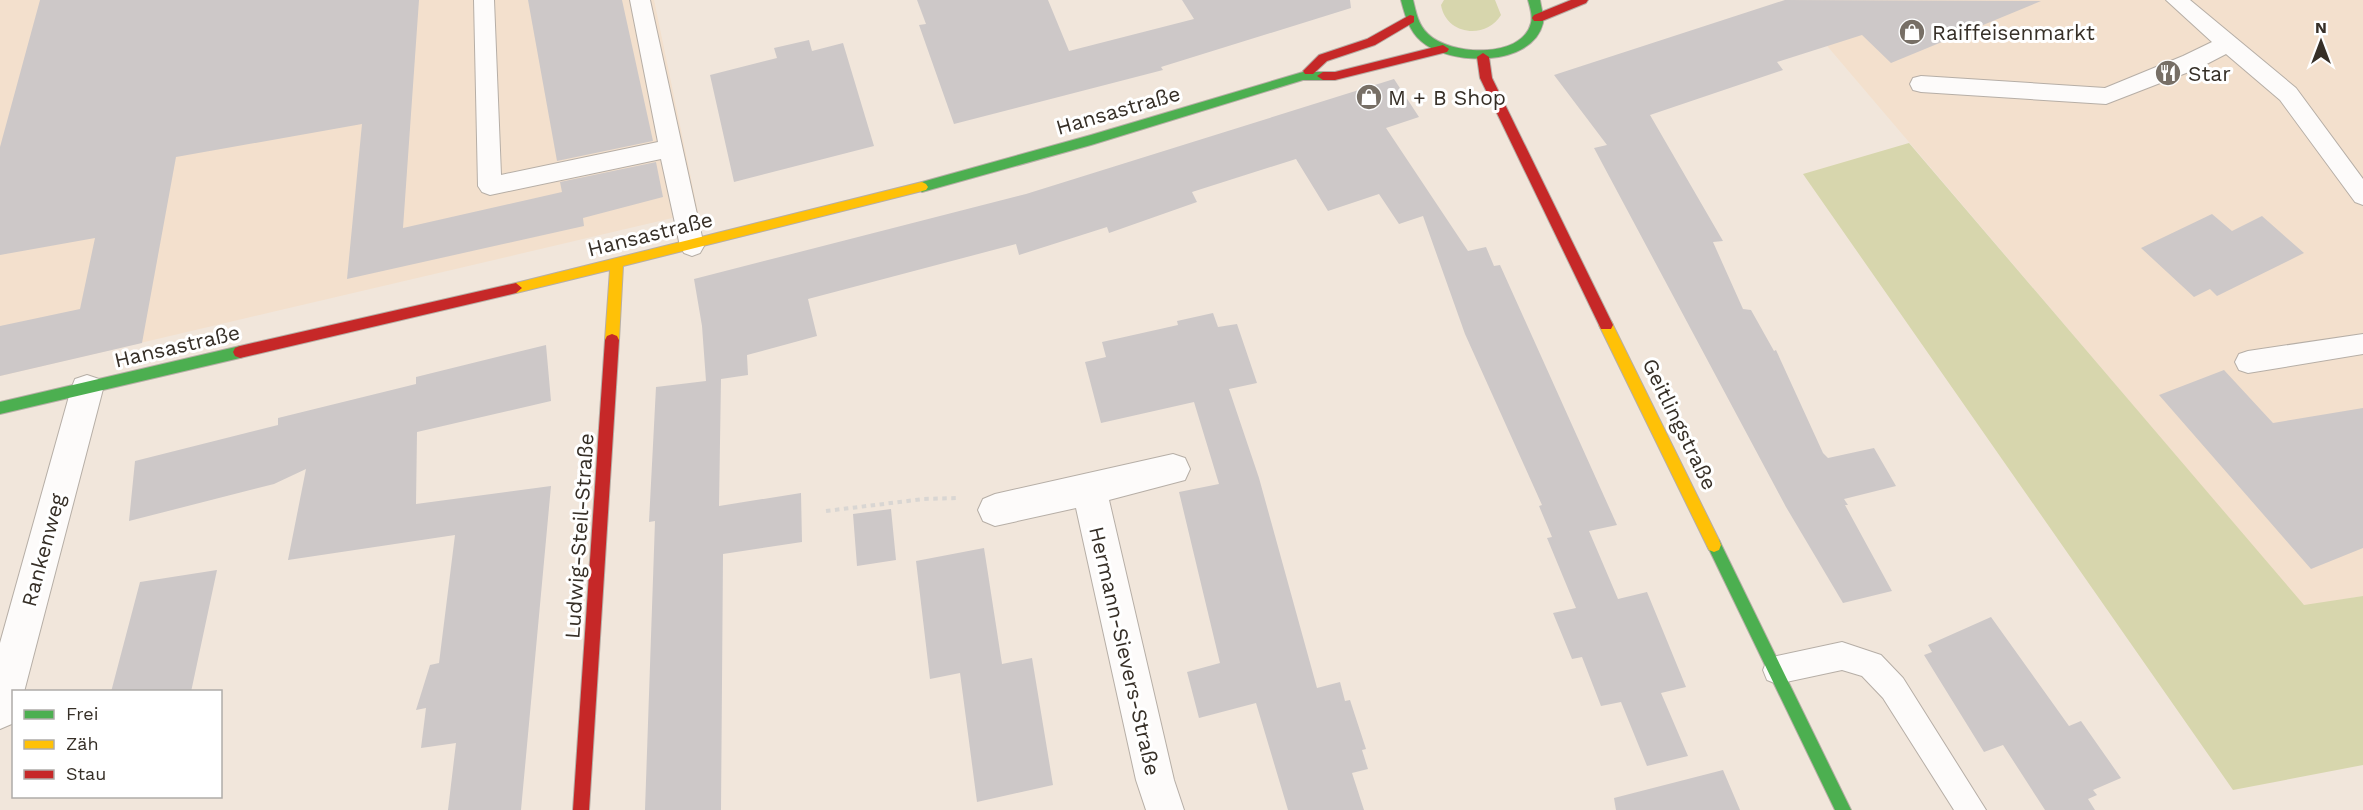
<svg xmlns="http://www.w3.org/2000/svg" width="2363" height="810" font-family="'Work Sans',sans-serif">
<rect width="100%" height="100%" fill="#f1e6db"/>
<path fill="#f3e0cd" d="M 0,0 L 654,0 L 698,212 L 0,376 Z
M 1788,0 L 2363,0 L 2363,596 L 2304,606 Z"/>
<path fill="#d7d6ad" d="M 1444,0 L 1495,0 L 1501,15 C 1486,40 1446,35 1441,5 Z
M 1909,143 L 2304,605 L 2363,596 L 2363,765 L 2233,790 L 1803,174 Z"/>
<path fill="#cdc8c8" d="M 40,0 L 419,0 L 403,228 L 562,192 L 560,182 L 656,162 L 663,197 L 583,218 L 584,226 L 347,279 L 362,124 L 176,157 L 142,343 L 0,376 L 0,326 L 80,309 L 95,238 L 0,255 L 0,147 Z
M 528,0 L 622,0 L 653,141 L 557,161 Z
M 917,0 L 1048,0 L 1069,51 L 1194,19 L 1182,0 L 1350,0 L 1351,8 L 1161,67 L 1163,70 L 954,124 L 919,25 L 926,24 Z
M 1785,0 L 2041,1 L 1891,63 L 1862,35 L 1777,62 L 1783,70 L 1650,115 L 1723,241 L 1713,242 L 1743,309 L 1751,310 L 1774,351 L 1776,350 L 1823,453 L 1828,458 L 1874,448 L 1896,486 L 1844,499 L 1848,505 L 1845,505 L 1892,591 L 1843,603 L 1786,507 L 1594,148 L 1607,145 L 1554,75 Z
M 809,40 L 812,51 L 843,43 L 874,146 L 734,182 L 710,75 L 777,58 L 774,48 Z
M 1394,79 L 1419,117 L 1386,128 L 1468,251 L 1486,247 L 1494,266 L 1500,265 L 1617,525 L 1589,531 L 1618,599 L 1647,592 L 1686,687 L 1661,693 L 1688,756 L 1647,766 L 1621,702 L 1601,706 L 1582,657 L 1572,659 L 1553,613 L 1576,608 L 1547,538 L 1552,537 L 1539,506 L 1542,505 L 1465,334 L 1423,216 L 1399,224 L 1379,194 L 1328,211 L 1296,159 L 1192,192 L 1197,202 L 1109,233 L 1107,227 L 1019,255 L 1016,244 L 808,299 L 817,336 L 747,355 L 748,375 L 721,379 L 719,506 L 801,493 L 802,542 L 723,554 L 721,810 L 645,810 L 655,521 L 649,522 L 656,387 L 706,381 L 702,326 L 694,279 L 1026,194 Z
M 2212,214 L 2232,231 L 2262,216 L 2304,253 L 2217,296 L 2210,289 L 2194,297 L 2141,248 Z
M 1213,313 L 1218,327 L 1237,324 L 1257,383 L 1229,389 L 1259,478 L 1317,688 L 1340,682 L 1345,701 L 1350,700 L 1366,749 L 1362,750 L 1368,769 L 1352,773 L 1364,810 L 1288,810 L 1256,703 L 1199,718 L 1187,672 L 1220,663 L 1179,492 L 1219,484 L 1194,402 L 1101,423 L 1085,362 L 1106,357 L 1102,342 L 1178,325 L 1177,321 Z
M 546,345 L 551,401 L 417,432 L 416,504 L 551,486 L 521,810 L 448,810 L 456,743 L 421,748 L 426,708 L 416,710 L 430,665 L 439,663 L 455,535 L 288,560 L 306,469 L 274,484 L 129,521 L 135,461 L 278,425 L 278,418 L 416,384 L 416,377 Z
M 2224,370 L 2273,423 L 2363,408 L 2363,548 L 2311,569 L 2159,395 Z
M 891,509 L 896,560 L 857,566 L 853,514 Z
M 984,548 L 1002,664 L 1032,658 L 1053,785 L 977,802 L 960,673 L 930,679 L 916,561 Z
M 217,570 L 191,692 L 111,692 L 140,582 Z
M 1991,617 L 2069,726 L 2081,721 L 2121,778 L 2093,790 L 2097,795 L 2088,799 L 2095,810 L 2045,810 L 2003,745 L 1984,752 L 1924,655 L 1932,652 L 1928,645 Z
M 1723,770 L 1740,810 L 1616,810 L 1614,798 Z"/>
<g fill="none" stroke-linecap="round" stroke-linejoin="round">
<g stroke="#b6aea6" stroke-width="2">
<path id="lane" d="M 474,0 L 494,0 L 501,175 L 658,142 L 630,0 L 650,0 L 704,246 L 700,253 L 692,256 L 684,253 L 680,246 L 661,159 L 490,195 L 482,192 L 478,186 Z
M 2166,0 L 2190,0 L 2296,88 L 2363,179 L 2363,205 L 2355,202 L 2280,100 L 2226,54 L 2199,68 L 2106,104 L 1921,92 L 1913,90 L 1910,84 L 1913,78 L 1921,76 L 2105,88 L 2183,56 L 2212,42 Z
M 2363,334 L 2363,354 L 2248,373 L 2239,370 L 2235,362 L 2239,354 L 2248,351 Z
M 1842,642 L 1881,655 L 1903,678 L 1986,810 L 1954,810 L 1883,698 L 1862,676 L 1842,670 L 1777,684 L 1767,680 L 1763,670 L 1767,660 L 1777,656 Z"/>
</g>
<g stroke="#b6aea6" stroke-width="2">
<path id="street" d="M 87,375 L 99,379 L 103,389 L 24,692 L 14,692 L 14,723 L 0,729 L 0,643 L 71,389 L 75,379 Z
M 1173,454 L 1185,458 L 1190,469 L 1185,480 L 1109,500 L 1174,780 L 1184,810 L 1146,810 L 1136,780 L 1076,508 L 995,526 L 983,521 L 978,510 L 983,499 L 995,494 Z"/>
</g>
<g stroke="#b6aea6" stroke-width="2">
<path id="fast" d="M 1401,0 L 1413,0 C 1416,12 1418,25 1428,34 C 1449,55 1522,60 1531,23 C 1533,16 1530,7 1528,0 L 1540,0 C 1541,7 1544,16 1543,23 C 1532,68 1449,66 1421,41 C 1409,31 1405,15 1401,0 Z
M 1303,72 L 1323,72 L 1329,76 L 1323,80 L 1303,80 L 1091,145 L 922,192 L 916,187 L 922,182 L 1091,135 Z
M 240,346 L 245,348 L 247,352 L 245,356 L 240,358 L 0,414 L 0,402 Z
M 1714,538 L 1719,540 L 1851,810 L 1835,810 L 1707,545 L 1709,540 Z"/>
</g>
<g stroke="#b6aea6" stroke-width="2">
<path id="slow" d="M 922,182 L 926,184 L 928,187 L 926,190 L 623,266 L 619,340 L 617,344 L 607,344 L 605,340 L 610,270 L 516,293 L 510,288 L 516,283 Z
M 1606,320 L 1611,321 L 1719,540 L 1721,545 L 1719,550 L 1714,552 L 1709,550 L 1599,325 L 1601,321 Z"/>
</g>
<g stroke="#b6aea6" stroke-width="2">
<path id="jam" d="M 1571,0 L 1588,0 L 1586,3 L 1542,21 L 1534,21 L 1532,18 L 1534,15 Z
M 1410,15 L 1414,16 L 1414,22 L 1375,45 L 1327,61 L 1313,74 L 1305,74 L 1303,71 L 1319,55 L 1367,39 Z
M 1443,45 L 1449,49 L 1447,52 L 1335,80 L 1323,80 L 1317,76 L 1323,72 L 1335,72 Z
M 1483,53 L 1489,57 L 1492,78 L 1613,325 L 1611,329 L 1601,329 L 1480,78 L 1477,57 Z
M 516,283 L 522,288 L 516,293 L 240,358 L 235,356 L 233,352 L 235,348 L 240,346 Z
M 612,334 L 617,336 L 619,340 L 589,810 L 573,810 L 605,340 L 607,336 Z"/>
</g>
<path stroke="#d9d6d3" stroke-width="4" stroke-dasharray="4.5 4.5" stroke-linecap="butt" d="M 826,511 L 924,499 L 957,498"/>
<use href="#lane" fill="#fdfbfa" fill-rule="evenodd"/>
<use href="#street" fill="#fdfbfa" fill-rule="evenodd"/>
<use href="#fast" fill="#4caf50" fill-rule="evenodd"/>
<use href="#slow" fill="#ffc107" fill-rule="evenodd"/>
<use href="#jam" fill="#c62828" fill-rule="evenodd"/>
</g>
<defs>
<g id="shop-disc" transform="scale(1.35)"><circle r="9.5" fill="#776f66" stroke="#fff"/><path d="M-5-2.5h2.3a2.7 3.5 0 0 1 5.4 0H5L5.5 6h-11ZM-1.5-2.5h3a1.5 2.3 0 0 0-3 0Z" fill="#fff"/></g>
<g id="restaurant-disc" transform="scale(1.35)"><circle r="9.5" fill="#776f66" stroke="#fff"/><path d="M-5-6h1v4h1v-4h1v4h1v-4h1v5L-1.5 .5V6h-2V.5L-5-1ZM5-6V6H3V1.5H1.5Q1.5-4 5-6Z" fill="#fff"/></g>
</defs>
<g fill-rule="evenodd">
<use href="#shop-disc" x="1912" y="32"/>
<use href="#restaurant-disc" x="2168" y="73"/>
<use href="#shop-disc" x="1369" y="97"/>
</g>
<g text-anchor="middle" dominant-baseline="central" stroke-width="6" stroke-linejoin="round" paint-order="stroke">
<g font-size="21" fill="#362f27" stroke="#fff" text-anchor="start">
<text x="1932" y="32">Raiffeisenmarkt</text>
<text x="2188" y="73">Star</text>
<text x="1388" y="97">M + B Shop</text>
</g>
<g font-size="21" fill="#362f27" stroke="#fff">
<text transform="translate(1118 110) rotate(-16)">Hansastraße</text>
<text transform="translate(650 234) rotate(-14)">Hansastraße</text>
<text transform="translate(177 346) rotate(-13)">Hansastraße</text>
<text transform="translate(1680 424) rotate(64)">Geitlingstraße</text>
<text transform="translate(579 536) rotate(-86)">Ludwig-Steil-Straße</text>
<text transform="translate(43 550) rotate(-75)">Rankenweg</text>
<text transform="translate(1125 651) rotate(77)">Hermann-Sievers-Straße</text>
</g>
</g>
<rect x="12" y="690" width="210" height="108" fill="#ffffff" stroke="#afaca9" stroke-width="1.5"/>
<rect x="24" y="710" width="30" height="9" fill="#4caf50" stroke="#afaca9" stroke-width="1.5"/>
<text x="66" y="720" font-size="18" fill="#362f27">Frei</text>
<rect x="24" y="740" width="30" height="9" fill="#ffc107" stroke="#afaca9" stroke-width="1.5"/>
<text x="66" y="750" font-size="18" fill="#362f27">Zäh</text>
<rect x="24" y="770" width="30" height="9" fill="#c62828" stroke="#afaca9" stroke-width="1.5"/>
<text x="66" y="780" font-size="18" fill="#362f27">Stau</text>
<g transform="translate(2321 42)" stroke="#ffffff" stroke-width="4.5" paint-order="stroke">
<path d="M0-4.5L10 22L0 15L-10 22Z" fill="#362f27"/>
<text y="-9" font-size="16" font-weight="bold" text-anchor="middle" fill="#362f27">N</text>
</g>
</svg>
